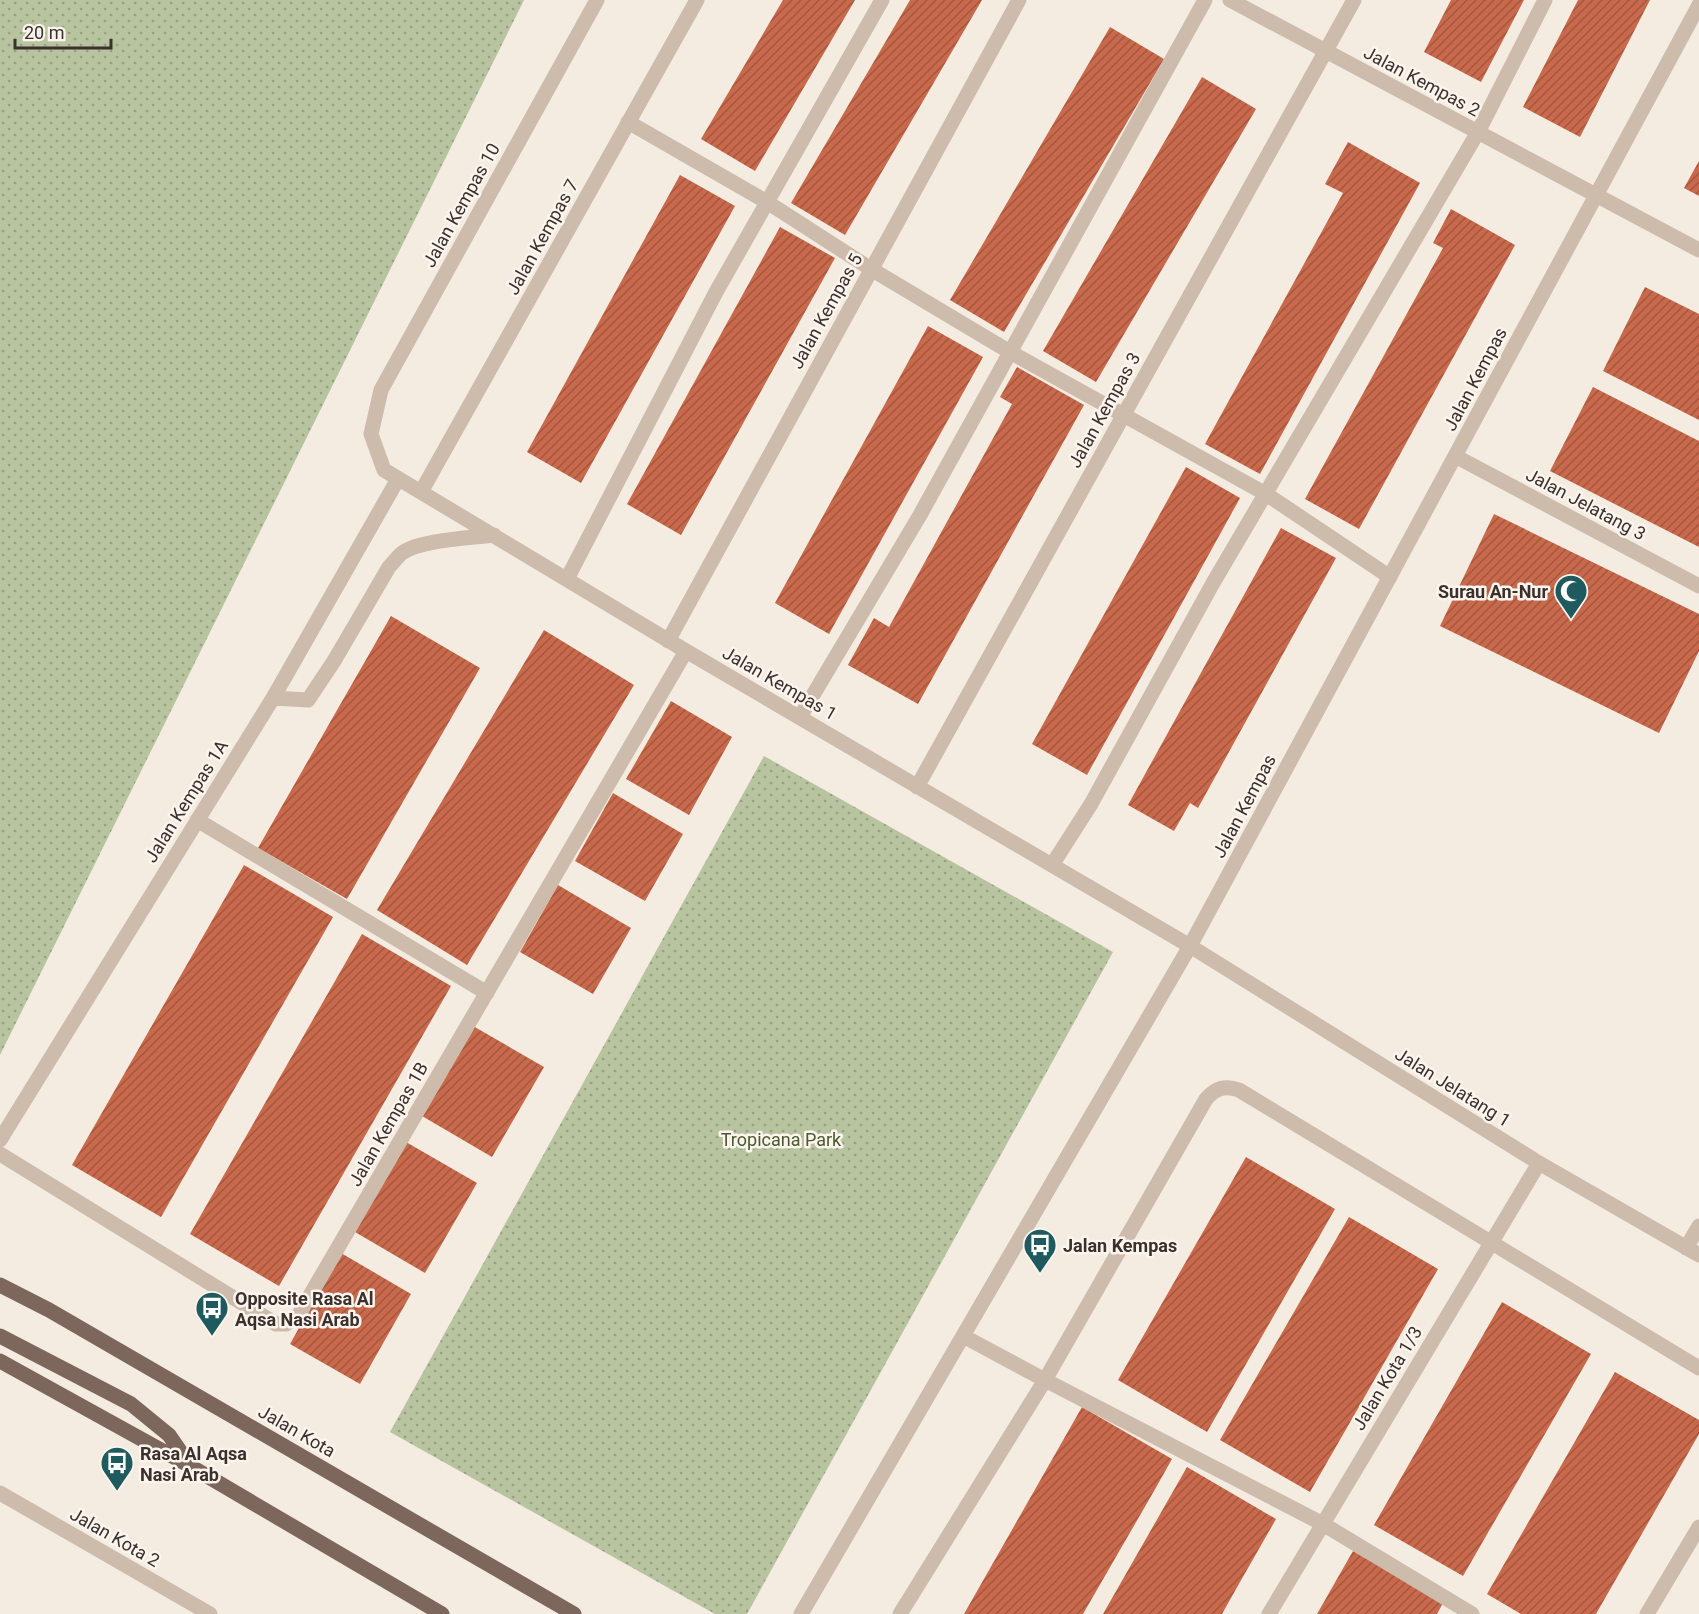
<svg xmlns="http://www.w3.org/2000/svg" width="1699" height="1614" font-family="Roboto,sans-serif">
<defs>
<pattern id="grass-dots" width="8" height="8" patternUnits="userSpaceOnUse" patternTransform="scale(1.5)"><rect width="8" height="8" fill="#b8c4a0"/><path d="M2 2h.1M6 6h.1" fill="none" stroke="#97a083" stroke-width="1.8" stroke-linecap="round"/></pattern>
<pattern id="building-hatch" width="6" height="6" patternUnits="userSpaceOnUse" patternTransform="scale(1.5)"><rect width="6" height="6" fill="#c8694b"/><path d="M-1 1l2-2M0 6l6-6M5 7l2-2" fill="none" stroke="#a4573f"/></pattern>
</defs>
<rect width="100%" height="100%" fill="#f4ebe1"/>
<path fill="url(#grass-dots)" d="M 0,0 L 524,0 L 0,1055 Z
M 764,756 L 1113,952 L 747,1614 L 715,1614 L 390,1432 Z"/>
<path fill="url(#building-hatch)" d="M 783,0 L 855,0 L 755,171 L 701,139 Z
M 910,0 L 982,0 L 845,235 L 791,203 Z
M 1451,0 L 1524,0 L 1481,82 L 1424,52 Z
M 1578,0 L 1650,0 L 1580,137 L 1523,107 Z
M 1110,27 L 1164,59 L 1004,332 L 950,300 Z
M 1202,77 L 1256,109 L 1096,382 L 1043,351 Z
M 1348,142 L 1420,183 L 1260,474 L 1205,444 L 1343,193 L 1325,184 Z
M 1699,161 L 1699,196 L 1684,188 Z
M 680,175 L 735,206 L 581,483 L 527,452 Z
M 1451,209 L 1515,245 L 1359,529 L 1305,499 L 1443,248 L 1433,243 Z
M 780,227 L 835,258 L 681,535 L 627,504 Z
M 1645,287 L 1699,314 L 1699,420 L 1603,371 Z
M 928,326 L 983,357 L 829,634 L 775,603 Z
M 1017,367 L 1084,405 L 918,704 L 848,665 L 874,618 L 889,627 L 1012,404 L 1000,397 Z
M 1593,387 L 1699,441 L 1699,547 L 1550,471 Z
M 1186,467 L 1240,498 L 1087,775 L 1032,744 Z
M 1494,514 L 1699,614 L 1699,651 L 1659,733 L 1440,626 Z
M 1281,528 L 1336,558 L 1198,808 L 1190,803 L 1174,831 L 1128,805 Z
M 391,616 L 480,668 L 347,899 L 258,848 Z
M 544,630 L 634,685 L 467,965 L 377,910 Z
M 671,701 L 732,737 L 689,815 L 626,779 Z
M 613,793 L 683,834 L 645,901 L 575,861 Z
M 244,865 L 333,917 L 161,1217 L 72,1165 Z
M 558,885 L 631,928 L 593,994 L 520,952 Z
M 362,934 L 451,986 L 279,1286 L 190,1234 Z
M 473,1026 L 544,1067 L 492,1157 L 422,1116 Z
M 406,1142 L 477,1183 L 425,1273 L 355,1232 Z
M 1246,1157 L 1335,1209 L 1207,1432 L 1118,1380 Z
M 1349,1217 L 1438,1269 L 1310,1492 L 1220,1440 Z
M 341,1253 L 411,1294 L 360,1384 L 290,1344 Z
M 1502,1302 L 1591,1354 L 1463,1576 L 1374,1525 Z
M 1615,1372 L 1699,1420 L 1699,1434 L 1596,1614 L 1521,1614 L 1487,1594 Z
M 1082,1407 L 1172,1459 L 1154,1491 L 1083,1614 L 964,1614 Z
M 1187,1467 L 1276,1519 L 1240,1582 L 1222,1614 L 1103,1614 Z
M 1353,1551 L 1443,1603 L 1437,1614 L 1317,1614 Z"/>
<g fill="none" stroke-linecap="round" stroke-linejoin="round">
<path stroke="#cdbbac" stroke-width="15" d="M 597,0 L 381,390 L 371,434 L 384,470 L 686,651 L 1190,946 L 1539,1163 L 1699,1255
M 1230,0 L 1699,250
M 628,122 L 767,202 L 871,269 L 1010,352 L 1266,494 L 1390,577
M 1455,456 L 1699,586
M 421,492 L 697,0
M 567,579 L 716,292 L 882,0
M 668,641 L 1019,0
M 273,698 L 308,700 L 334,661 L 389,567 C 393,563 397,557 402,553 C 420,540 470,538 494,535
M 800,717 L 920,515 L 1205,0
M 917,787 L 1354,0
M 197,820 L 487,993
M 1052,865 L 1091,804 L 1213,583 L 1478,132 L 1545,0
M 0,1140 L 273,698 L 398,479
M 0,1154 L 276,1324 L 286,1324 L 298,1316 L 686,651
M 1686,1248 L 1699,1226
M 963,1336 L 1045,1380 L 1323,1524 L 1472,1614
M 0,1493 L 210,1614
M 801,1614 L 1190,946 L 1699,5
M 900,1614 L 1045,1380 L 1206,1099 C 1216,1088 1225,1085 1239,1090 L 1699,1368
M 1269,1614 L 1539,1163
M 1647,1614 L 1699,1527"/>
<path stroke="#7d675c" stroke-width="15" d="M 0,1285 L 49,1310 L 574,1614
M 0,1336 L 131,1404 L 169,1435 L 189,1464
M 0,1361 L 190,1466 L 442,1614"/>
</g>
<defs>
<g id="mosque-pin" transform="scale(1.725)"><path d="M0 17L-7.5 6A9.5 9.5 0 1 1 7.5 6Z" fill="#1f5a5e" stroke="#fbf5ee"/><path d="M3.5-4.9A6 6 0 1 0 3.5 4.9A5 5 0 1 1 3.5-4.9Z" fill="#fff"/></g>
<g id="bus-pin" transform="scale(1.725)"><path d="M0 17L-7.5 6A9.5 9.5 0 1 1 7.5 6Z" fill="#1f5a5e" stroke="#fbf5ee"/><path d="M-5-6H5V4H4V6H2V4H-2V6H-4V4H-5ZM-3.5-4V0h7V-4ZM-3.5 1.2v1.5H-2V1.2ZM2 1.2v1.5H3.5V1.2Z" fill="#fff"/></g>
</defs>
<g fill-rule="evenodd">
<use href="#mosque-pin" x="1571" y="591"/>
<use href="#bus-pin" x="1040" y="1245"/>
<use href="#bus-pin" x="212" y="1308"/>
<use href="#bus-pin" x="117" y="1463"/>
</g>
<g text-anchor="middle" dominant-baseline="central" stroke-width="5" stroke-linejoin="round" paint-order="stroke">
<g font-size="18" fill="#3b302b" stroke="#fbf5ee">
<text transform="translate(1422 81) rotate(28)">Jalan Kempas 2</text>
<text transform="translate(461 205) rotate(-61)">Jalan Kempas 10</text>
<text transform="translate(542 237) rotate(-61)">Jalan Kempas 7</text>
<text transform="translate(826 311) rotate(-61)">Jalan Kempas 5</text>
<text transform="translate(1475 379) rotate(-62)">Jalan Kempas</text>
<text transform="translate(1104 410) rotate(-61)">Jalan Kempas 3</text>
<text transform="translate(1586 504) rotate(28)">Jalan Jelatang 3</text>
<text transform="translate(780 683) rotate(30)">Jalan Kempas 1</text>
<text transform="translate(186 801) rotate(-58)">Jalan Kempas 1A</text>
<text transform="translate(1244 806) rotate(-62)">Jalan Kempas</text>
<text transform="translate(1453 1087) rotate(32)">Jalan Jelatang 1</text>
<text transform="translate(388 1124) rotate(-60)">Jalan Kempas 1B</text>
<text transform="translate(1387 1378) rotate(-59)">Jalan Kota 1/3</text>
<text transform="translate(297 1431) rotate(30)">Jalan Kota</text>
<text transform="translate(115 1537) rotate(30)">Jalan Kota 2</text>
</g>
<g font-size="18" font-weight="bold" fill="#3b302b" stroke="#fbf5ee" text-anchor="start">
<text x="1548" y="591" text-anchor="end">Surau An-Nur</text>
<text x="1063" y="1245">Jalan Kempas</text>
<text x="235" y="1298">Opposite Rasa Al<tspan x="235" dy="21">Aqsa Nasi Arab</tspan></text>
<text x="140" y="1453">Rasa Al Aqsa<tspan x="140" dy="21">Nasi Arab</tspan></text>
</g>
<g font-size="18" fill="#4a5a2e" stroke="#fbf5ee">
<text x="781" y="1139">Tropicana Park</text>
</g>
</g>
<path d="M15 39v9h96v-9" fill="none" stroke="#3b302b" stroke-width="3"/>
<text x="24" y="39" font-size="18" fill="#3b302b" stroke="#fbf5ee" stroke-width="4.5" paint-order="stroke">20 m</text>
</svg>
